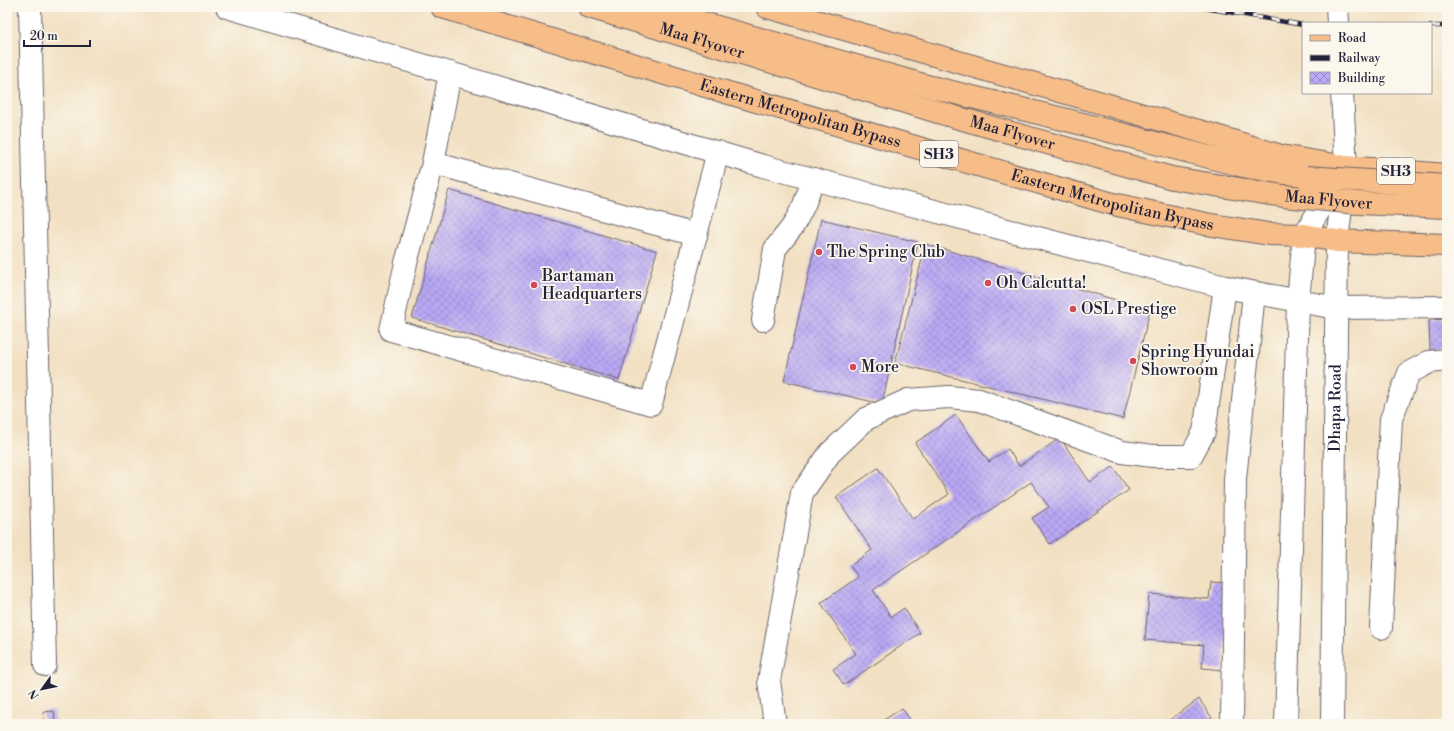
<svg xmlns="http://www.w3.org/2000/svg" width="1454" height="731" font-family="'Libre Bodoni',serif">
<defs>
<pattern id="building-cross-hatch" width="8" height="8" patternUnits="userSpaceOnUse"><rect width="8" height="8" fill="#baa9f5"/><path d="M0 0l8 8M0 8l8-8" fill="none" stroke="#9789c8"/></pattern>
</defs>
<rect width="100%" height="100%" fill="#fbf7ec"/>
<filter id="ink" filterUnits="userSpaceOnUse"><feTurbulence type="fractalNoise" baseFrequency=".025" numOctaves="2"/><feDisplacementMap in="SourceGraphic" scale="8" xChannelSelector="R" yChannelSelector="G"/><feConvolveMatrix kernelMatrix="1 2 1 2 8 2 1 2 1" color-interpolation-filters="sRGB"/></filter>
<filter id="wash" filterUnits="userSpaceOnUse"><feTurbulence type="fractalNoise" baseFrequency=".012" numOctaves="4" result="noise"/><feDisplacementMap in="SourceGraphic" scale="16" xChannelSelector="R" yChannelSelector="G"/><feGaussianBlur stdDeviation="0.9" result="paint"/><feColorMatrix in="noise" values="0 0 0 0 0 0 0 0 0 0 0 0 0 0 0 0 0 1.4 0 .05"/><feComposite in="paint" operator="in"/></filter>
<g filter="url(#wash)">
<rect width="100%" height="100%" fill="#f2e0c2"/>
<g id="blocks">
<path fill="url(#building-cross-hatch)" d="M 449,190 L 657,251 L 619,380 L 412,318 Z
M 821,219 L 918,242 L 882,404 L 784,381 Z
M 926,244 L 1150,310 L 1123,419 L 895,363 Z
M 1447,319 L 1447,349 L 1430,350 L 1429,320 Z
M 956,415 L 989,462 L 1008,449 L 1019,466 L 1060,438 L 1090,482 L 1113,467 L 1129,490 L 1050,544 L 1032,518 L 1049,507 L 1031,482 L 873,590 L 891,617 L 904,608 L 920,633 L 844,685 L 833,669 L 856,654 L 821,603 L 858,577 L 850,566 L 872,550 L 836,497 L 878,468 L 913,519 L 949,494 L 915,443 Z
M 1211,582 L 1230,583 L 1223,670 L 1202,668 L 1204,645 L 1145,640 L 1149,594 L 1209,599 Z
M 1199,699 L 1212,718 L 1203,724 L 1164,724 Z
M 902,708 L 913,724 L 878,724 Z
M 54,711 L 55,724 L 44,724 L 43,712 Z"/>
</g>
</g>
<g filter="url(#ink)">
<use href="#blocks" fill-opacity="0" stroke="#6b646a" stroke-width="1"/>
<g fill="none" stroke-linecap="round" stroke-linejoin="round">
<g stroke="#6b646a" stroke-width="24">
<g id="minor">
<path d="M 30,7 L 45,665"/>
<path d="M 227,7 L 763,166 L 1225,287 L 1336,308 L 1447,307"/>
<path d="M 1337,7 L 1338,23"/>
<path d="M 450,73 L 433,163 L 406,263 L 391,330 L 651,404 L 718,152"/>
<path d="M 433,163 L 696,235"/>
<path d="M 763,320 L 775,249 L 793,226 L 804,205 L 813,179"/>
<path d="M 1381,628 L 1391,419 L 1409,373 L 1429,362 L 1447,360"/>
<path d="M 775,724 L 769,681 L 802,493 L 830,453 L 866,419 L 908,400 L 949,397 L 979,400 L 1122,452 L 1153,456 L 1191,456 L 1204,432 L 1225,287"/>
<path d="M 1232,724 L 1235,479 L 1254,293"/>
<path d="M 1286,724 L 1298,301 L 1304,235 L 1335,185"/>
<path id="s1" d="M 1332,724 L 1337,241 L 1346,167 L 1342,93"/>
</g>
</g>
<g stroke="#6b646a" stroke-width="24">
<g id="major">
<path id="s2" d="M 442,7 L 742,97 L 1113,204 L 1206,224 L 1269,234 L 1304,235 L 1337,241 L 1447,245"/>
<path d="M 767,7 L 1213,135 L 1281,156 L 1346,167 L 1447,175"/>
</g>
</g>
<g stroke="#6b646a" stroke-width="24">
<g id="highway">
<path id="s3" d="M 589,7 L 948,115"/>
<path d="M 646,7 L 931,87 L 1071,121 L 1251,168 L 1306,177"/>
</g>
</g>
<use href="#minor" stroke="#fff" stroke-width="22"/>
<use href="#major" stroke="#f7bd88" stroke-width="22"/>
<use href="#highway" stroke="#f7bd88" stroke-width="22"/>
<g stroke="#22223b" stroke-width="4.5">
<path id="rail" d="M 1199,7 L 1303,25
M 1326,7 L 1335,7
M 1431,26 L 1447,26"/>
</g>
<use href="#rail" stroke="#fbf7ec" stroke-width="3" stroke-dasharray="9" stroke-linecap="butt"/>
<g stroke="#6b646a" stroke-width="24" stroke-linecap="butt">
<g id="highway-bridge">
<path id="s4" d="M 948,115 L 1172,178 L 1283,196 L 1358,203 L 1447,207"/>
<path d="M 1306,177 L 1447,186"/>
</g>
</g>
<use href="#highway-bridge" stroke="#f7bd88" stroke-width="22"/>
</g>
</g>
<g fill="#d1495b" stroke="#fbf7ec" stroke-width="1.5">
<circle cx="819" cy="252" r="4"/>
<circle cx="988" cy="283" r="4"/>
<circle cx="534" cy="285" r="4"/>
<circle cx="1073" cy="309" r="4"/>
<circle cx="1133" cy="361" r="4"/>
<circle cx="853" cy="367" r="4"/>
</g>
<g text-anchor="middle" dominant-baseline="central" stroke-width="3.5" stroke-linejoin="round" paint-order="stroke">
<g fill="#fbf7ec" stroke="#636270" stroke-width="1">
<rect x="920" y="141" width="38" height="26" rx="3"/>
<rect x="1377" y="158" width="38" height="26" rx="3"/>
</g>
<g font-size="15" font-weight="bold" fill="#22223b">
<text x="939" y="154">SH3</text>
<text x="1396" y="171">SH3</text>
</g>
<g font-size="16" fill="#22223b" stroke="#fbf7ec">
<text stroke="none"><textPath href="#s3" startOffset="118">Maa Flyover</textPath></text>
<text stroke="none"><textPath href="#s2" startOffset="374">Eastern Metropolitan Bypass</textPath></text>
<text stroke="none"><textPath href="#s4" startOffset="67">Maa Flyover</textPath></text>
<text stroke="none"><textPath href="#s2" startOffset="698">Eastern Metropolitan Bypass</textPath></text>
<text stroke="none"><textPath href="#s4" startOffset="391">Maa Flyover</textPath></text>
<text stroke="none"><textPath href="#s1" startOffset="316">Dhapa Road</textPath></text>
</g>
<g font-size="16" fill="#22223b" stroke="#fbf7ec" text-anchor="start">
<text x="827" y="252">The Spring Club</text>
<text x="542" y="276">Bartaman<tspan x="542" dy="18">Headquarters</tspan></text>
<text x="996" y="283">Oh Calcutta!</text>
<text x="1081" y="309">OSL Prestige</text>
<text x="1141" y="352">Spring Hyundai<tspan x="1141" dy="18">Showroom</tspan></text>
<text x="861" y="367">More</text>
</g>
</g>
<rect width="1454" height="731" fill="none" stroke="#fbf7ec" stroke-width="24"/>
<rect x="1302" y="22" width="130" height="72" fill="#fbf7ec" stroke="#a4a2a5"/>
<rect x="1310" y="35" width="20" height="6" fill="#f7bd88" stroke="#a4a2a5"/>
<text x="1338" y="42" font-size="12" fill="#22223b">Road</text>
<rect x="1310" y="55" width="20" height="6" fill="#22223b" stroke="#a4a2a5"/>
<text x="1338" y="62" font-size="12" fill="#22223b">Railway</text>
<rect x="1310" y="72" width="20" height="12" fill="url(#building-cross-hatch)" stroke="#a4a2a5"/>
<text x="1338" y="82" font-size="12" fill="#22223b">Building</text>
<g transform="translate(42 689) rotate(237)" stroke="#fbf7ec" stroke-width="3" paint-order="stroke">
<path d="M0-3L7 15L0 10L-7 15Z" fill="#22223b"/>
<text y="-6" font-size="11" font-weight="bold" text-anchor="middle" fill="#22223b">N</text>
</g>
<path d="M24 40v6h66v-6" fill="none" stroke="#22223b" stroke-width="2"/>
<text x="30" y="40" font-size="12" fill="#22223b" stroke="#fbf7ec" stroke-width="3" paint-order="stroke">20 m</text>
</svg>
